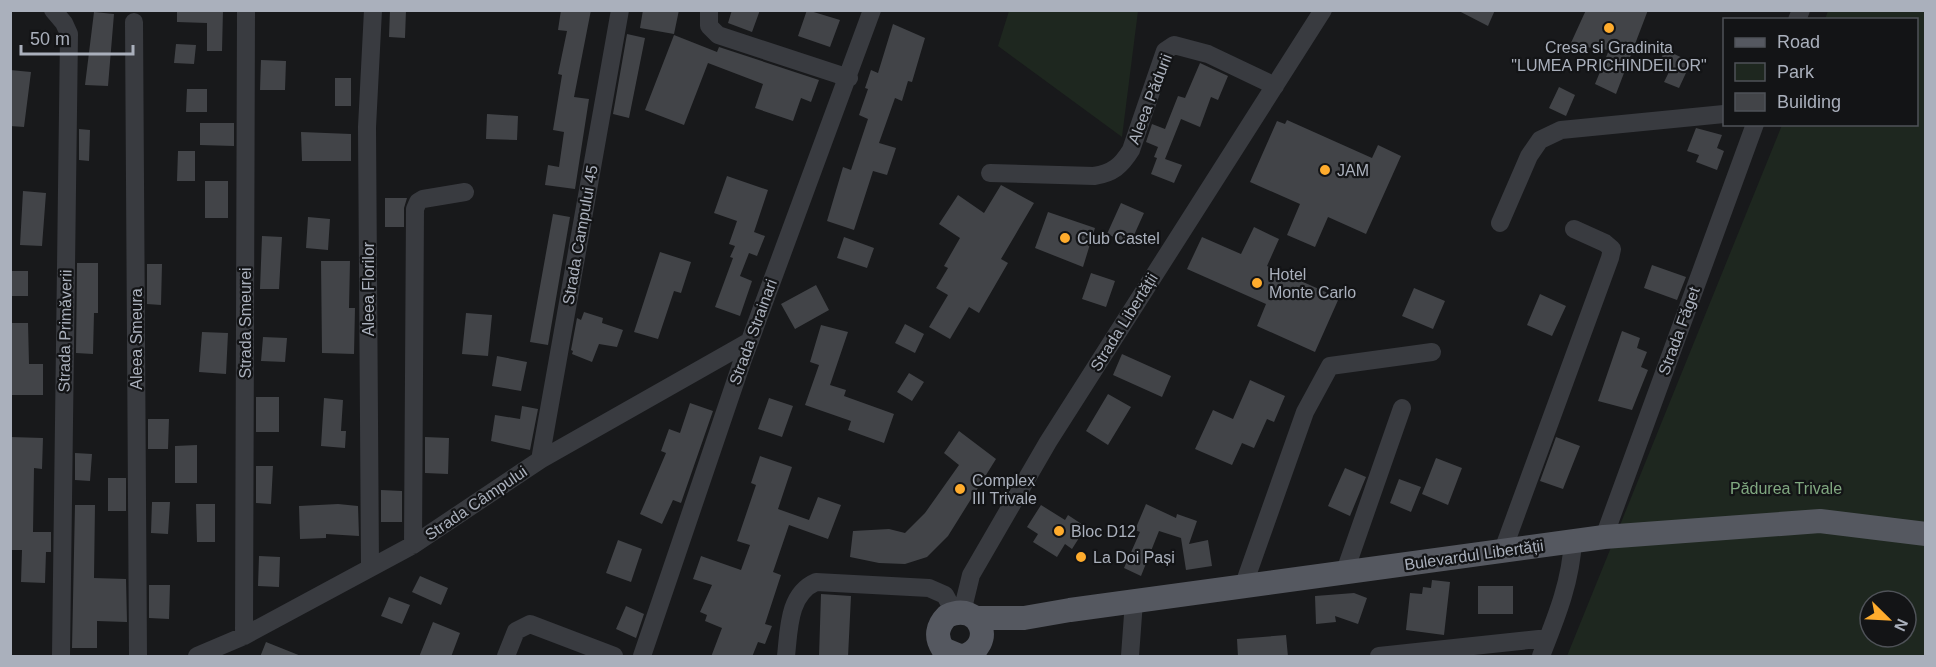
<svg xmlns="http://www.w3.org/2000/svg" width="1936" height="667" font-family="Helvetica,sans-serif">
<rect width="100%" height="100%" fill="#18191b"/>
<path fill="#1e271f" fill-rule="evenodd" d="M 1009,11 L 1138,11 L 1122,137 L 998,46 Z
M 1828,11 L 1925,11 L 1925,656 L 1567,656 L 1782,125 L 1916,124 L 1916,20 L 1825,19 ZM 1870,601 L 1906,601 L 1906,637 L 1870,637 Z"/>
<path fill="#424448" d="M 177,10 L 223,10 L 222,51 L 207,51 L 207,23 L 177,22 Z
M 390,10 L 406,10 L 405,38 L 389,37 Z
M 561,10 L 591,10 L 574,97 L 589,99 L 575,189 L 545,185 L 548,165 L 559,167 L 564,132 L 553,130 L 562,75 L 558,74 L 567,31 L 558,30 Z
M 643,10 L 679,10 L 674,34 L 640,28 Z
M 732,10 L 760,10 L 752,32 L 728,23 Z
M 807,10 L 840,20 L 830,47 L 798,36 Z
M 1457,10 L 1495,10 L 1488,26 Z
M 1586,10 L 1648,10 L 1616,94 L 1595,84 L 1609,50 L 1570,45 Z
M 94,12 L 114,14 L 108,86 L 85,85 Z
M 893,24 L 925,38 L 912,82 L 908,81 L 902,101 L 895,98 L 879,143 L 896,148 L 887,175 L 873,171 L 854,230 L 827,221 L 843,167 L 851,170 L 868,119 L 859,115 L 868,89 L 865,88 L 871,70 L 878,73 Z
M 627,34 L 645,38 L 629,118 L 613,114 Z
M 674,35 L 717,52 L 719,47 L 819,80 L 811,102 L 801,98 L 793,121 L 755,108 L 763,84 L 708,63 L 684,125 L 645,110 Z
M 176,44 L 196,45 L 194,64 L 174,63 Z
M 1664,52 L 1668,54 L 1670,52 L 1691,62 L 1679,88 L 1664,82 L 1669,72 L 1657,67 Z
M 261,60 L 286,61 L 285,90 L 260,90 Z
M 1200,63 L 1228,76 L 1218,100 L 1211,97 L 1200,127 L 1181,119 L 1165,159 L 1182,165 L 1174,183 L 1151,174 L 1157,158 L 1154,157 L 1158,147 L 1146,142 L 1152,124 L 1165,129 L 1178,96 L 1185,98 Z
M 10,70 L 31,72 L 24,127 L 10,126 Z
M 335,78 L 351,78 L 351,106 L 335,106 Z
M 1559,87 L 1575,95 L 1566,116 L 1549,108 Z
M 187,89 L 207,89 L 207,112 L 186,112 Z
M 487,114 L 518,116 L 517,140 L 486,139 Z
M 1287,120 L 1372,158 L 1378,145 L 1401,156 L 1366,234 L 1328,217 L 1315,247 L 1287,235 L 1300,204 L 1250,182 L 1277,121 L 1285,124 Z
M 200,123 L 234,123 L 234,146 L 200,145 Z
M 1696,128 L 1722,135 L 1717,148 L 1724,151 L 1717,170 L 1696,162 L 1699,155 L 1687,151 Z
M 79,129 L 90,130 L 89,161 L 79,160 Z
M 301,132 L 351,134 L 351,161 L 302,161 Z
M 178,151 L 195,151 L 195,181 L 177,181 Z
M 727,176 L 768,190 L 754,232 L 765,236 L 757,256 L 749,253 L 740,276 L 752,281 L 740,316 L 715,307 L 733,258 L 730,257 L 735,246 L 729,244 L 737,221 L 714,213 Z
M 205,181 L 228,181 L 228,218 L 205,218 Z
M 1001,185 L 1034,203 L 1001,259 L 1008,263 L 979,313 L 969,307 L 950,339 L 929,327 L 948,295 L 936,288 L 948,268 L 944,266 L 960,238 L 939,224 L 958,195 L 984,213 Z
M 23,191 L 46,193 L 42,246 L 20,245 Z
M 385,198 L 407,198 L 404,208 L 404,227 L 385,227 Z
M 1121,203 L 1144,213 L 1130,244 L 1107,234 Z
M 1048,212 L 1095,228 L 1083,267 L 1035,248 Z
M 553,214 L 570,217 L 548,345 L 530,342 Z
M 308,217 L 330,219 L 328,250 L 306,248 Z
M 1254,227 L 1279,239 L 1267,266 L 1339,298 L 1315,352 L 1257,326 L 1266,304 L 1187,269 L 1202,237 L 1241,254 Z
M 262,236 L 282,237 L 279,289 L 260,289 Z
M 844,237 L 874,248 L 867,268 L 837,258 Z
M 660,252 L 691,262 L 681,293 L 674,291 L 658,339 L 634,332 Z
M 321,261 L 350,261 L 349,308 L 355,308 L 354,354 L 322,353 Z
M 77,263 L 98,263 L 98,313 L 94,313 L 93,354 L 76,353 Z
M 147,264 L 162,264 L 161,305 L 147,304 Z
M 1652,265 L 1686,277 L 1677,300 L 1644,288 Z
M 10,271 L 28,271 L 28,296 L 10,296 Z
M 1091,273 L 1115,281 L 1106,307 L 1082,299 Z
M 816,285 L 829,310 L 795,329 L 781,304 Z
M 1414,288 L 1445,301 L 1433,329 L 1402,316 Z
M 1540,294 L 1566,306 L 1552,336 L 1527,325 Z
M 584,312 L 603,318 L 602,323 L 623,330 L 617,347 L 599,344 L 592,362 L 572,354 L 573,351 L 571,350 L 577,318 L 581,320 Z
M 466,313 L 492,315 L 488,356 L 462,354 Z
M 10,323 L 28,323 L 29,364 L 43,364 L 43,395 L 10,395 Z
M 905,324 L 924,334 L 915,353 L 895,343 Z
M 821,325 L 848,332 L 830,385 L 846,390 L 844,396 L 894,414 L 884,443 L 848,430 L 851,421 L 805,405 L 819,365 L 810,362 Z
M 1622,331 L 1640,338 L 1637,348 L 1647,352 L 1641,367 L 1648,370 L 1632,410 L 1598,401 Z
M 202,332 L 228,333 L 226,374 L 199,372 Z
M 263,337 L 287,338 L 285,362 L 261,361 Z
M 1122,354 L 1171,376 L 1162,397 L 1113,375 Z
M 497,356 L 527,362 L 521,391 L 492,386 Z
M 909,373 L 924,382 L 912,401 L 897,392 Z
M 1250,380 L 1285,396 L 1274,422 L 1267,419 L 1254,448 L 1242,443 L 1232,465 L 1195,449 L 1213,410 L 1233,419 Z
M 1108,394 L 1131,407 L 1108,445 L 1086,431 Z
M 256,397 L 279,397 L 279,432 L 256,432 Z
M 324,398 L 343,400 L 341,431 L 346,431 L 345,448 L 321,446 Z
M 769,398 L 793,406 L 782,437 L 758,429 Z
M 690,403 L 713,411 L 681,503 L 673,500 L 662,524 L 640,514 L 666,453 L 661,451 L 669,429 L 680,433 Z
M 522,406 L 538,409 L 530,450 L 491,441 L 495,415 L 520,419 Z
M 148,419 L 169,419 L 168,449 L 148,449 Z
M 959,431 L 996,459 L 948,536 L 927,557 L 905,564 L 879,563 L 850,557 L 853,531 L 889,529 L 905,533 L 925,513 L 959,465 L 944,453 Z
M 10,437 L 43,438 L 42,469 L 34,468 L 33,532 L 51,532 L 51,552 L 46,552 L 45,583 L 21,582 L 22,550 L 10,550 Z
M 425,437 L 449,438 L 448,474 L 425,473 Z
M 1556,437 L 1580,446 L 1563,489 L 1540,481 Z
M 197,445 L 197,483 L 175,483 L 175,446 Z
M 75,453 L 92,454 L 90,481 L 75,480 Z
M 760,456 L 792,467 L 778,509 L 809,520 L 818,497 L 841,505 L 828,539 L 789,525 L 773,572 L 781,575 L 765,624 L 772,626 L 765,644 L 758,642 L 752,657 L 711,657 L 722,628 L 705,621 L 707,615 L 700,612 L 712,585 L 693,579 L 701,556 L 741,570 L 750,545 L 737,541 L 756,485 L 751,483 Z
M 1436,458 L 1462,468 L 1448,505 L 1422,494 Z
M 256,466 L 273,466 L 271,504 L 256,503 Z
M 1345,468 L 1366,477 L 1350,516 L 1328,506 Z
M 108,478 L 126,478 L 126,511 L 108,511 Z
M 1399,479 L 1421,487 L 1411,512 L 1390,503 Z
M 381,490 L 402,491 L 402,522 L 381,522 Z
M 152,502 L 170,502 L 168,534 L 151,533 Z
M 196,504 L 215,504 L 215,542 L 197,542 Z
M 338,504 L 358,506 L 359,536 L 326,534 L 326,538 L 300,539 L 299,506 Z
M 1146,504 L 1176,518 L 1177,514 L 1197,521 L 1189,544 L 1208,540 L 1212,566 L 1186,570 L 1181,538 L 1159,531 L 1141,576 L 1124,568 L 1140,532 L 1135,530 Z
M 75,505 L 95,505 L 94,578 L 126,579 L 127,622 L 97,621 L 97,648 L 72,648 Z
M 1041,505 L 1065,520 L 1068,515 L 1086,527 L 1072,549 L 1065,544 L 1057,557 L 1033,542 L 1038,534 L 1027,527 Z
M 618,540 L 642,549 L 631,582 L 606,573 Z
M 259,556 L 280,557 L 279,587 L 258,586 Z
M 420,576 L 448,588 L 441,605 L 412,592 Z
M 1432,580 L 1450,582 L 1444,635 L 1406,630 L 1410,593 L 1422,594 L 1423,587 L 1431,588 Z
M 149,585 L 170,585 L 169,619 L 149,618 Z
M 1478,586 L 1513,586 L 1513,614 L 1478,614 Z
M 1354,593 L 1367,598 L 1358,624 L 1335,616 L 1336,622 L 1316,624 L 1315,596 Z
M 821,594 L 851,596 L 848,657 L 819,657 Z
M 389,597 L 410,605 L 402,624 L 381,616 Z
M 626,606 L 644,614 L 636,638 L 616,629 Z
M 433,622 L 460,633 L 451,657 L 419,657 Z
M 1286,635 L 1288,657 L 1238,657 L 1237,639 Z
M 266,642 L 301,656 L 301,657 L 260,657 Z"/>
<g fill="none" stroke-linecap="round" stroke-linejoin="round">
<path stroke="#393b40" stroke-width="18" d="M 53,10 L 64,23 L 69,34 L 61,656
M 709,10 L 709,26 L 718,35 L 849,78
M 1797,20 L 1801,10
M 134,22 L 138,656
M 990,173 L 1094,176 C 1113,173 1121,166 1131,150 L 1165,51 L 1174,45 L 1208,54 L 1275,86
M 1500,223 L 1529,156 L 1540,140 L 1561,130 L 1724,114
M 540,460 L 620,10
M 1604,537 L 1755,124
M 413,545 L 415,209 L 418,202 L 423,199 L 465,192
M 1503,550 L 1610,258 L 1612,249 L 1605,243 L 1574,229
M 370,568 L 367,127 L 373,10
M 1344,574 L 1402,408
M 1243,587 L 1305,412 L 1330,366 L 1432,352
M 962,612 L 971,575 L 1048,442 L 1323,10
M 244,636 L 246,10
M 197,656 L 244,636 L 413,545 L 540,460 L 750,341
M 506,656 L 516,631 L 530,624 L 614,656
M 642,656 L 742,362 L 872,10
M 786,656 C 789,630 788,594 816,582 L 929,588 L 945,595 L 954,612
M 1130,656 L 1134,601
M 1379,656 L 1548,638
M 1541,656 C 1556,618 1571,582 1573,540"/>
<path stroke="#555860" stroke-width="24" d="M 975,618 L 1024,618 L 1070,610 L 1604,537 L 1820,521 L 1926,534
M 960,656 L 943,649 C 935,637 937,626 947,616 C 981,600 997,646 963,656"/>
</g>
<g fill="#ffac2d" stroke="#131416" stroke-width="2">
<circle cx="1609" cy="28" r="6"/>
<circle cx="1325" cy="170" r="6"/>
<circle cx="1065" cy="238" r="6"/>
<circle cx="1257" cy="283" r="6"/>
<circle cx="960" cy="489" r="6"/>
<circle cx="1059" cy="531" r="6"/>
<circle cx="1081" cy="557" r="6"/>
</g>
<g text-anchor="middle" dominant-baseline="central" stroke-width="4.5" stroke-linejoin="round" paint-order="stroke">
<g font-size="16" fill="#aab0bc" stroke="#131416" text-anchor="start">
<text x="1609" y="47" text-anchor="middle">Cresa si Gradinita<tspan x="1609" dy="18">"LUMEA PRICHINDEILOR"</tspan></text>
<text x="1337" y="170">JAM</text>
<text x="1077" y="238">Club Castel</text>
<text x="1269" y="274">Hotel<tspan x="1269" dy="18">Monte Carlo</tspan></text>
<text x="972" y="480">Complex<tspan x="972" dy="18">III Trivale</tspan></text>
<text x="1071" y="531">Bloc D12</text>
<text x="1093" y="557">La Doi Pași</text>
</g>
<g font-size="16" fill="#aab0bc" stroke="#131416">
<text transform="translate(1150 99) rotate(-69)">Aleea Pădurii</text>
<text transform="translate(580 235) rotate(-80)">Strada Campului 45</text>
<text transform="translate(368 289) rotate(-90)">Aleea Florilor</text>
<text transform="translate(1124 322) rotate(-58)">Strada Libertății</text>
<text transform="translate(245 323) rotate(-90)">Strada Smeurei</text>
<text transform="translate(65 331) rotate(-89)">Strada Primăverii</text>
<text transform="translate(1679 331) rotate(-70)">Strada Făget</text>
<text transform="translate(753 332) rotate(-70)">Strada Strainari</text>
<text transform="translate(136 339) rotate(-90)">Aleea Smeura</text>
<text transform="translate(476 503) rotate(-34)">Strada Câmpului</text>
<text transform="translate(1474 555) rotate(-8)">Bulevardul Libertății</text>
</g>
<g font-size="16" fill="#80a880" stroke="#131416">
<text x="1786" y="488">Pădurea Trivale</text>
</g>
</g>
<rect width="1936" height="667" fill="none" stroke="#aab0bc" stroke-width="24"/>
<rect x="1723" y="18" width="195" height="108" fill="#131416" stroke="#4f5258" stroke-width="1.5"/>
<rect x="1735" y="38" width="30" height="9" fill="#555860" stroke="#4f5258" stroke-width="1.5"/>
<text x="1777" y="48" font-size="18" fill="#aab0bc">Road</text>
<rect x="1735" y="63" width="30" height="18" fill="#1e271f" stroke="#4f5258" stroke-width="1.5"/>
<text x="1777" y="78" font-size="18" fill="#aab0bc">Park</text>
<rect x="1735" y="93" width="30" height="18" fill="#424448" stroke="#4f5258" stroke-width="1.5"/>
<text x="1777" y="108" font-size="18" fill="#aab0bc">Building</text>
<g transform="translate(1888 619) rotate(114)"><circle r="28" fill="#131416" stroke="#4f5258" stroke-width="1.5"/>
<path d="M0-4.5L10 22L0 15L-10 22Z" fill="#ffac2d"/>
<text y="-9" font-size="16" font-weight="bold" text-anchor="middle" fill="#aab0bc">N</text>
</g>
<path d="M21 45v9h112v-9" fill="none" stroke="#aab0bc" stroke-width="3"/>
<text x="30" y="45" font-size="18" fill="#aab0bc" stroke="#131416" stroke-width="4.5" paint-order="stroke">50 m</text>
</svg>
